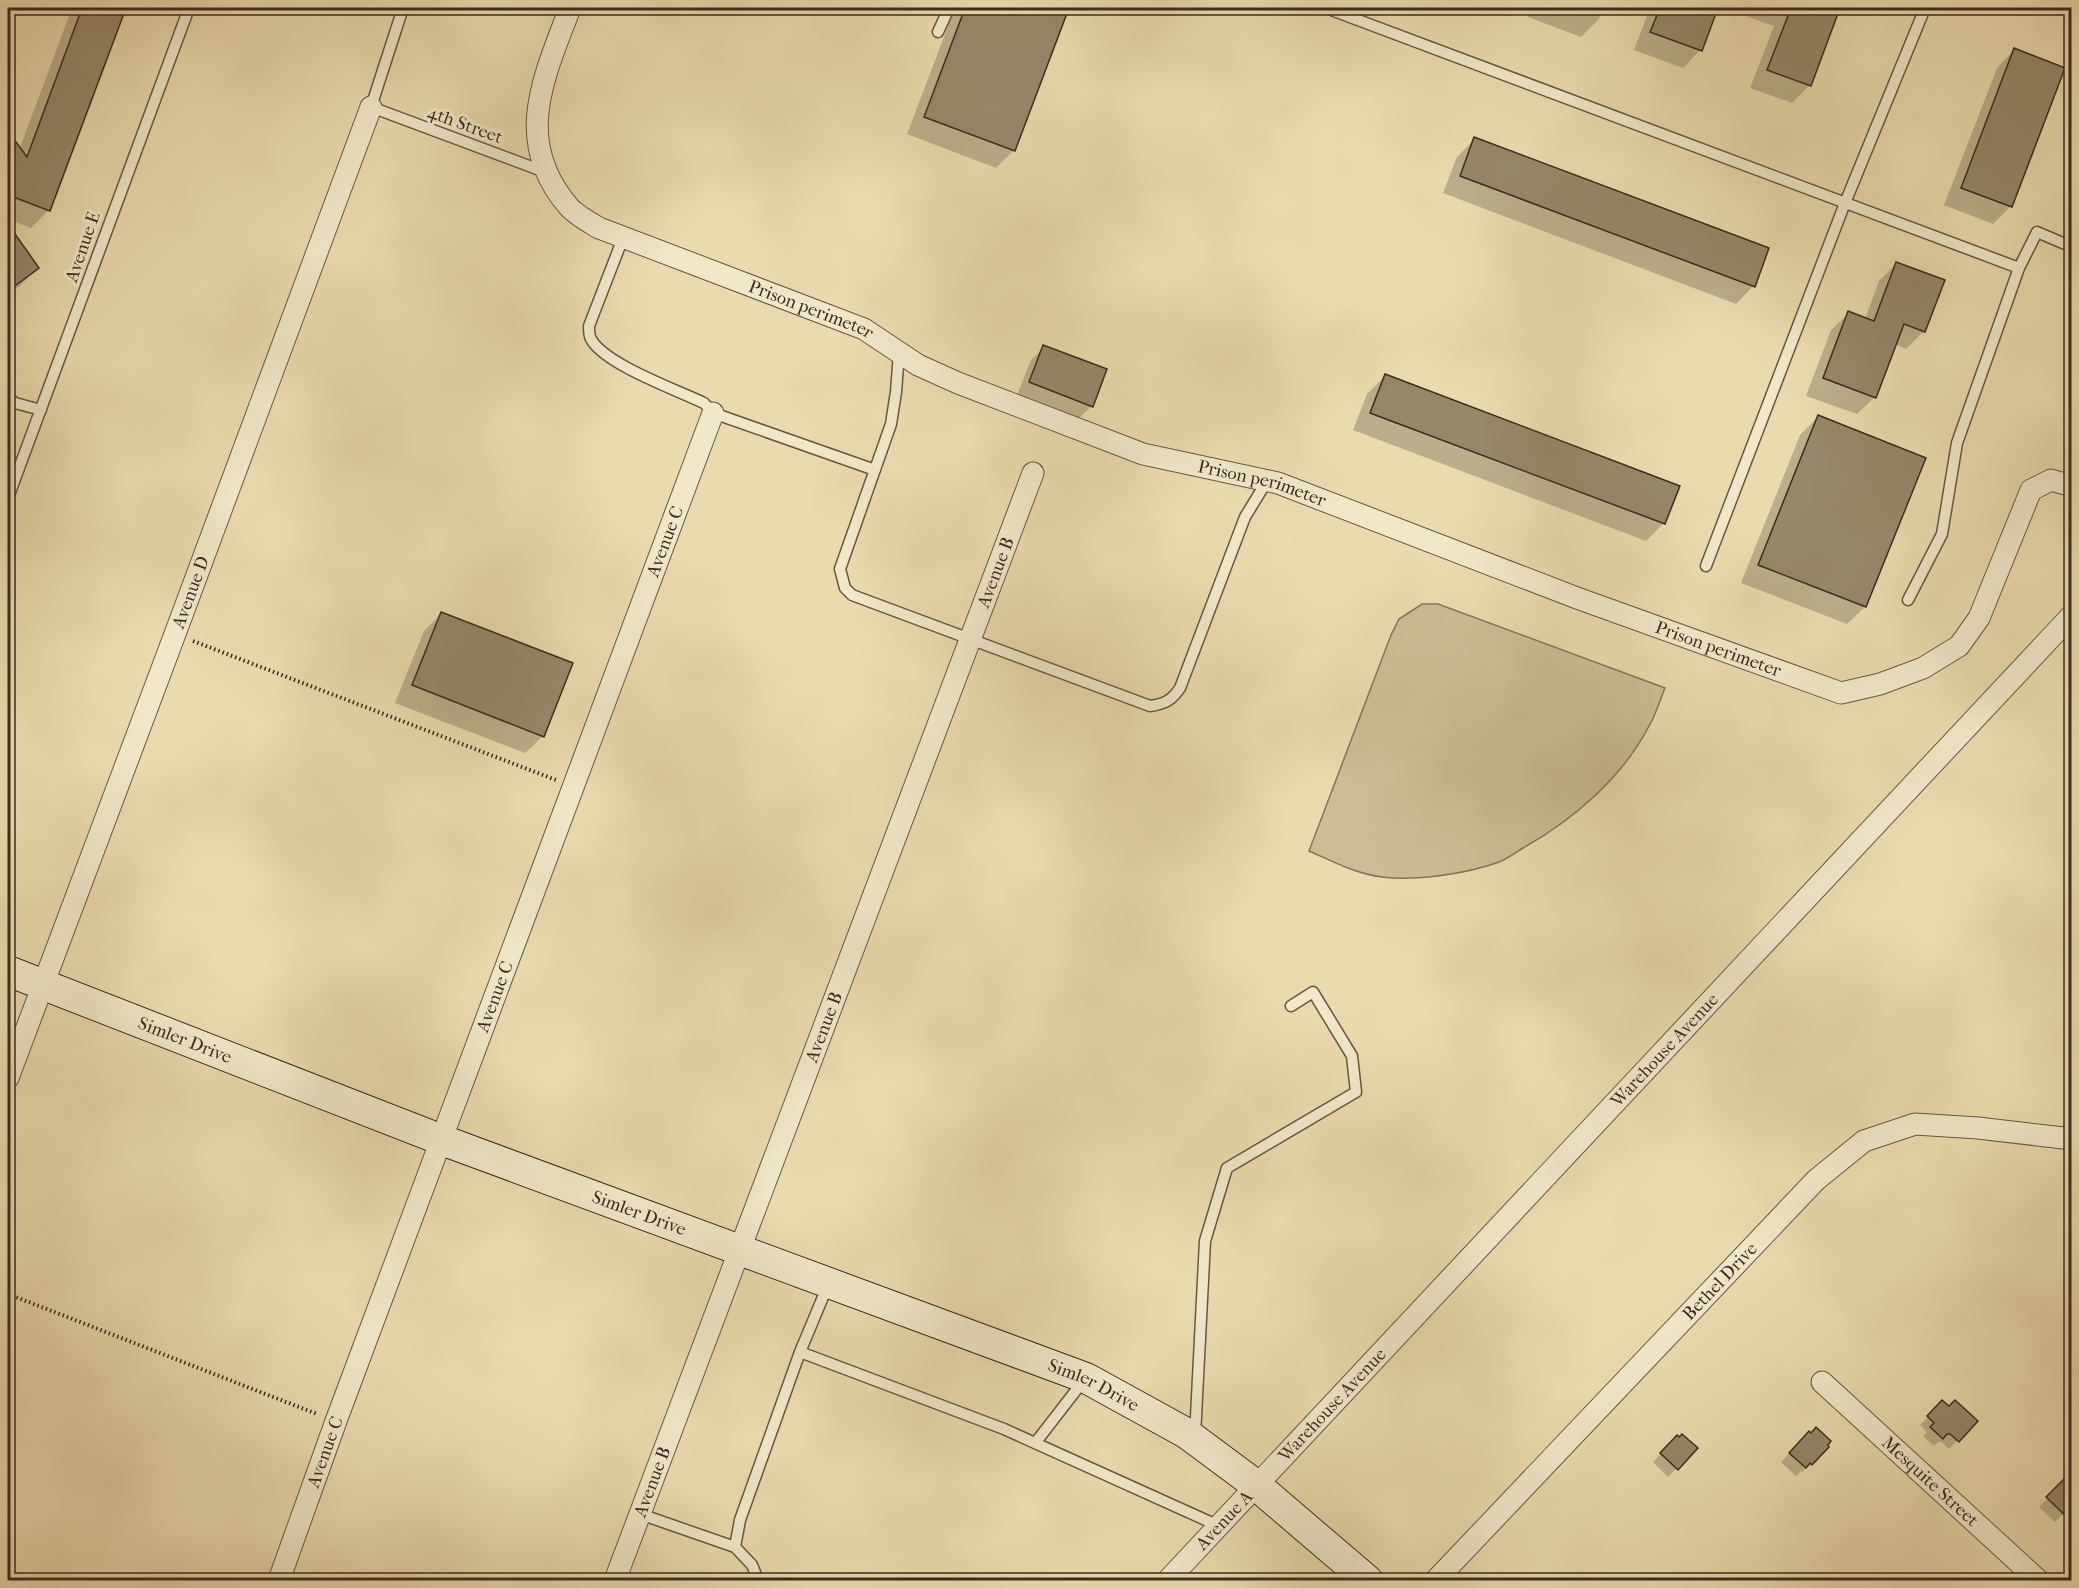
<svg xmlns="http://www.w3.org/2000/svg" width="2079" height="1588" font-family="'IM FELL French Canon',serif">
<rect width="100%" height="100%" fill="#eadbae"/>
<filter id="stains"><feTurbulence type="fractalNoise" baseFrequency=".00333" numOctaves="4"/><feColorMatrix values="0 0 0 0 .2 0 0 0 0 .09 0 0 0 0 .02 0 0 0 .5 -.17"/></filter>
<radialGradient id="worn" r=".72"><stop offset=".6" stop-color="#630" stop-opacity="0"/><stop offset="1" stop-color="#630" stop-opacity=".3"/></radialGradient>
<path fill="#ccbd96" stroke="#83745b" stroke-width="1.5" d="M 1422,604 L 1438,604 L 1665,688 C 1660,700 1656,714 1649,726 C 1622,778 1573,820 1523,848 C 1515,853 1507,859 1499,862 C 1466,874 1416,881 1382,877 C 1356,874 1332,861 1309,851 L 1391,635 L 1399,619 Z"/>
<path fill="#0003" d="M 72,8 L 124,8 L 49,210 L 31,228 L 8,219 L 8,133 L 19,150 Z
M 955,8 L 1068,8 L 1014,150 L 996,168 L 907,134 Z
M 1531,8 L 1603,8 L 1599,19 L 1581,37 L 1528,17 Z
M 1650,8 L 1716,8 L 1700,50 L 1683,68 L 1634,50 Z
M 1723,8 L 1839,8 L 1810,85 L 1792,103 L 1750,88 L 1774,26 Z
M 2014,50 L 2011,206 L 1993,224 L 1944,205 L 1997,68 Z
M 1475,139 L 1753,286 L 1736,304 L 1443,193 L 1457,157 Z
M 8,226 L 37,268 L 20,286 L 8,295 Z
M 1897,263 L 1924,331 L 1906,349 L 1895,344 L 1875,397 L 1857,414 L 1806,396 L 1831,330 L 1849,313 L 1865,319 L 1879,281 Z
M 1044,347 L 1092,406 L 1078,419 L 1017,395 L 1031,360 Z
M 1385,376 L 1664,523 L 1646,541 L 1353,430 L 1367,394 Z
M 1818,417 L 1924,459 L 1865,607 L 1847,624 L 1741,583 L 1800,435 Z
M 442,613 L 543,736 L 525,753 L 395,703 L 424,631 Z
M 1942,1402 L 1976,1421 L 1949,1449 L 1942,1442 L 1938,1442 L 1934,1446 L 1923,1436 L 1927,1432 L 1920,1425 Z
M 1809,1433 L 1827,1447 L 1802,1472 L 1801,1471 L 1796,1476 L 1781,1462 Z
M 1677,1437 L 1677,1468 L 1668,1477 L 1653,1462 Z
M 2069,1476 L 2072,1506 L 2055,1522 L 2039,1507 Z"/>
<path fill="#96876a" stroke="#3a2b20" stroke-width="1.5" d="M 82,8 L 126,8 L 50,211 L 8,195 L 8,131 L 27,157 Z
M 965,8 L 1069,8 L 1015,151 L 924,117 Z
M 1660,8 L 1718,8 L 1702,51 L 1650,32 Z
M 1791,8 L 1840,8 L 1811,86 L 1767,70 Z
M 2014,48 L 2065,68 L 2012,207 L 1961,188 Z
M 1474,137 L 1769,248 L 1755,287 L 1460,176 Z
M 8,224 L 39,268 L 8,291 Z
M 1896,262 L 1945,280 L 1925,332 L 1904,324 L 1876,398 L 1823,378 L 1848,311 L 1874,321 Z
M 1043,345 L 1107,369 L 1093,407 L 1029,382 Z
M 1385,374 L 1680,486 L 1665,524 L 1370,413 Z
M 1818,415 L 1926,458 L 1866,607 L 1758,565 Z
M 441,612 L 573,663 L 544,737 L 412,685 Z
M 1942,1400 L 1949,1406 L 1955,1400 L 1978,1421 L 1959,1442 L 1950,1434 L 1947,1434 L 1943,1439 L 1930,1427 L 1934,1423 L 1927,1416 Z
M 1816,1427 L 1831,1441 L 1828,1445 L 1829,1447 L 1812,1465 L 1810,1463 L 1806,1468 L 1789,1453 L 1809,1431 L 1811,1433 Z
M 1682,1434 L 1698,1448 L 1678,1470 L 1660,1453 L 1677,1435 L 1679,1437 Z
M 2072,1471 L 2072,1522 L 2046,1497 Z"/>
<g fill="none" stroke-linecap="round" stroke-linejoin="round">
<g stroke="#665744" stroke-width="13">
<path id="lane" d="M 403,8 L 371,107 L 545,172
M 1326,8 L 2019,268 L 1957,443 L 1942,534 L 1908,600
M 938,32 L 949,8
M 623,238 L 589,326 C 589,330 589,336 591,339 C 604,364 677,390 704,403 L 713,413 L 875,470
M 2019,268 L 2037,232 L 2072,247
M 899,353 L 896,392 L 891,424 L 840,569 L 845,588 L 852,595 L 1150,706 C 1165,704 1172,700 1180,688 L 1245,517 L 1267,481
M 8,397 L 15,403 L 41,410
M 8,498 L 189,8
M 1706,566 L 1845,203 L 1925,8
M 800,1352 L 828,1285
M 1195,1436 L 1205,1241 L 1227,1168 L 1356,1092 L 1352,1056 L 1313,992 L 1291,1006
M 1036,1442 L 1084,1380
M 640,1514 L 735,1547
M 758,1580 L 752,1565 L 735,1547 L 740,1520 L 800,1352 L 1004,1429 L 1219,1526"/>
</g>
<g stroke="#665744" stroke-width="23">
<g id="street">
<path id="s1" d="M 570,8 C 544,77 512,141 569,207 C 576,215 589,222 599,228 L 864,329 L 918,365 L 958,383 L 1143,454 L 1278,483 L 1577,598 L 1841,693 L 1880,684 L 1923,668 L 1959,646 L 1979,618 L 2031,490 L 2051,480 L 2072,486"/>
<path id="s2" d="M 8,1078 L 175,634 L 371,107"/>
<path id="s3" d="M 1822,1382 L 2038,1580"/>
<path id="s4" d="M 279,1580 L 336,1421 L 713,413"/>
<path id="s5" d="M 615,1580 L 1033,473"/>
<path id="s6" d="M 1168,1580 L 2072,615"/>
<path id="s7" d="M 1436,1580 L 1816,1180 L 1864,1141 L 1915,1124 L 1978,1128 L 2072,1139"/>
</g>
</g>
<g stroke="#3a2b20" stroke-width="32">
<g id="secondary">
<path id="s8" d="M 8,971 L 442,1140 L 1086,1378 L 1186,1433 L 1256,1485 L 1367,1580"/>
</g>
</g>
<path stroke="#3a2b20" stroke-width="4" stroke-dasharray="1.5 3" stroke-linecap="butt" d="M 193,641 L 556,780
M 8,1294 L 317,1414"/>
<use href="#lane" stroke="#f1e8ca" stroke-width="10"/>
<use href="#street" stroke="#f1e8ca" stroke-width="21"/>
<use href="#secondary" stroke="#f1e8ca" stroke-width="30"/>
</g>
<g text-anchor="middle" dominant-baseline="central" stroke-width="6" stroke-linejoin="round" paint-order="stroke">
<g font-size="18" fill="#3a2b20" stroke="#f1e8ca">
<text transform="translate(465 125) rotate(20)">4th Street</text>
<text transform="translate(83 247) rotate(-71)">Avenue E</text>
<text stroke="none"><textPath href="#s1" startOffset="476">Prison perimeter</textPath></text>
<text stroke="none"><textPath href="#s1" startOffset="962">Prison perimeter</textPath></text>
<text stroke="none"><textPath href="#s4" startOffset="1108">Avenue C</textPath></text>
<text stroke="none"><textPath href="#s5" startOffset="1077">Avenue B</textPath></text>
<text stroke="none"><textPath href="#s2" startOffset="519">Avenue D</textPath></text>
<text stroke="none"><textPath href="#s1" startOffset="1448">Prison perimeter</textPath></text>
<text stroke="none"><textPath href="#s4" startOffset="622">Avenue C</textPath></text>
<text stroke="none"><textPath href="#s5" startOffset="591">Avenue B</textPath></text>
<text stroke="none"><textPath href="#s8" startOffset="190">Simler Drive</textPath></text>
<text stroke="none"><textPath href="#s6" startOffset="726">Warehouse Avenue</textPath></text>
<text stroke="none"><textPath href="#s8" startOffset="676">Simler Drive</textPath></text>
<text stroke="none"><textPath href="#s7" startOffset="412">Bethel Drive</textPath></text>
<text stroke="none"><textPath href="#s8" startOffset="1162">Simler Drive</textPath></text>
<text stroke="none"><textPath href="#s6" startOffset="240">Warehouse Avenue</textPath></text>
<text stroke="none"><textPath href="#s4" startOffset="136">Avenue C</textPath></text>
<text stroke="none"><textPath href="#s5" startOffset="105">Avenue B</textPath></text>
<text stroke="none"><textPath href="#s3" startOffset="147">Mesquite Street</textPath></text>
<text stroke="none"><textPath href="#s6" startOffset="82">Avenue A</textPath></text>
</g>
</g>
<rect width="2079" height="1588" fill="none" stroke="#eadbae" stroke-width="30"/>
<rect x="9" y="9" width="2061" height="1570" fill="none" stroke="#3a2b20" stroke-width="3"/>
<rect x="15" y="15" width="2049" height="1558" fill="none" stroke="#3a2b20" stroke-width="1.5"/>
<rect width="100%" height="100%" filter="url(#stains)"/>
<rect width="100%" height="100%" fill="url(#worn)"/>
</svg>
